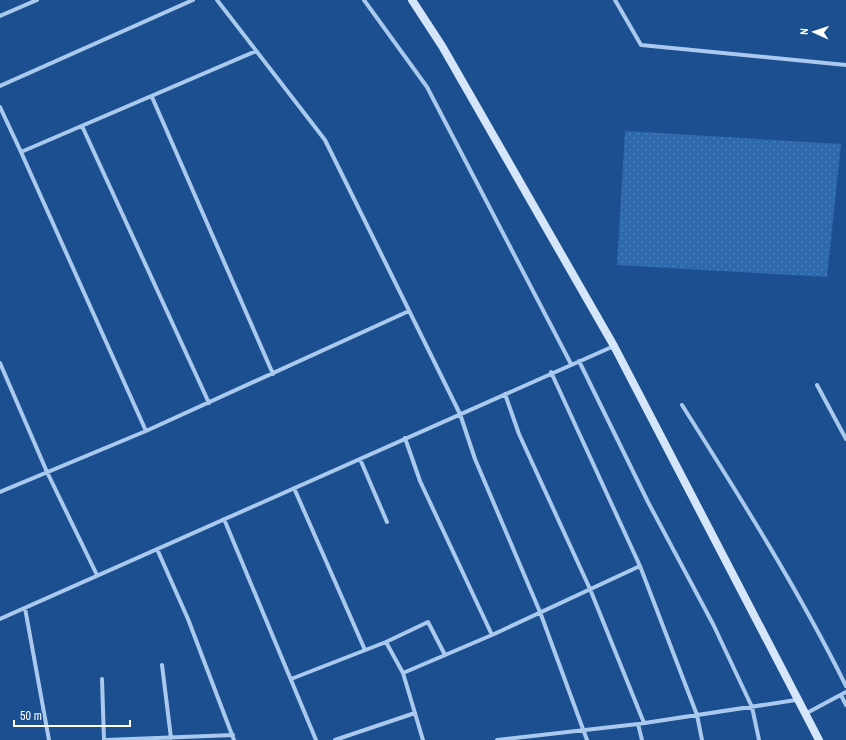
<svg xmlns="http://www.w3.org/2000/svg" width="846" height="740" font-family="'Archivo Narrow',sans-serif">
<defs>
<pattern id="park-dots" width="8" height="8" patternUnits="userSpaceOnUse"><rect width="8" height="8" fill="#2e69ad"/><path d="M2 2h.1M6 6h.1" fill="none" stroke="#4d80b9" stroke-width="1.8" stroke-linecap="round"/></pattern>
</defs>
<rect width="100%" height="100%" fill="#1b4f8f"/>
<path fill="url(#park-dots)" d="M 625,131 L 841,144 L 827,277 L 617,265 Z"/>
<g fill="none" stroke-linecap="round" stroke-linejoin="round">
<path stroke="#a9c9ee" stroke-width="4" d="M 217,0 L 325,140 L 460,414 L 475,459 L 540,612 L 587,740
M 364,0 L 427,87 L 571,364
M 615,0 L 641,45 L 846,65
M 0,16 L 37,0
M 0,86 L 193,0
M 152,97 L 273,374
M 0,107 L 21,152
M 82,126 L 209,403
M 579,361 L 648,502 L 713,624 L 752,707 L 759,740
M 0,363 L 47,472 L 97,575
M 551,372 L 640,566 L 697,715 L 702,740
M 817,385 L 846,439
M 505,394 L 519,434 L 590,589 L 644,723
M 682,405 C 740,497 798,589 846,686
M 146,431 L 21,152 L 256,51
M 405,438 L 420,481 L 492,635
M 360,459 L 387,522
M 294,488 L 365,650
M 0,492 L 146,431 L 409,311
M 224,519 L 316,740
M 157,549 L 188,619 L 234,740
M 25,608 L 49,740
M 0,619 L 614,346
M 386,642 L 403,673 L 423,740
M 162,665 L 171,738
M 403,673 L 492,635 L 640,566
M 102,679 L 104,740
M 291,679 L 386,642 L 428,622 L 445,655
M 841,695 L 846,705
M 805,714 L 846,692
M 638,724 L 642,740
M 106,740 L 233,735
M 335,740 L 415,713
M 497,740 L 638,724 L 796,700"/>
<path stroke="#d6e6fa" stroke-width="8" d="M 412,0 L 442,46 L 614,346 L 819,740"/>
</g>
<g transform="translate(814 32) rotate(273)" stroke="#1b4f8f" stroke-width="3" paint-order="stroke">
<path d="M0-3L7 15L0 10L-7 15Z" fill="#ffffff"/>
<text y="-6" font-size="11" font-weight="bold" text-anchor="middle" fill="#ffffff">N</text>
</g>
<path d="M14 720v6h116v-6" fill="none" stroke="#ffffff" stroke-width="2"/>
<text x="20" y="720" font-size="12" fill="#ffffff" stroke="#1b4f8f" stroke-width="3" paint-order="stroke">50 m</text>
</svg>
